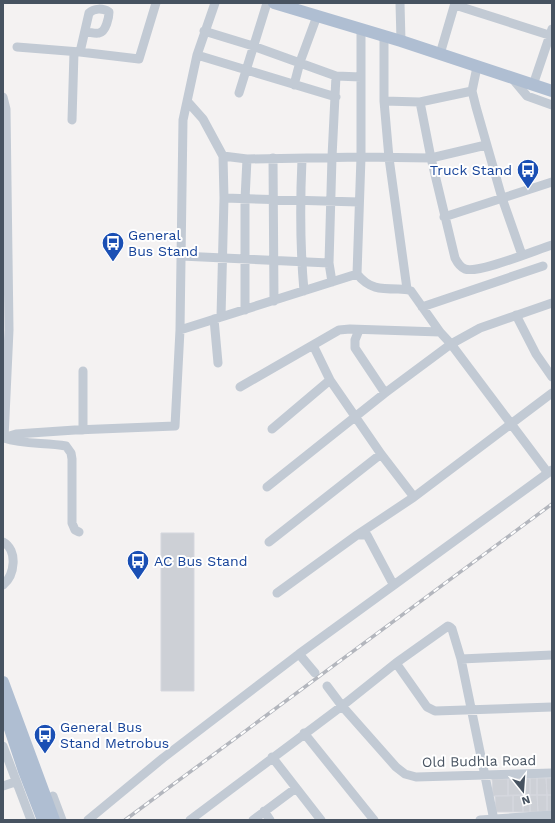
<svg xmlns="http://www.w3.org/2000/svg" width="555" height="823" font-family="'Work Sans',sans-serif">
<rect width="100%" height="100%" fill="#f4f2f2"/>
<path fill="#cdd0d6" stroke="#d5d7de" d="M 161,533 L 194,533 L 194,691 L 161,691 Z
M 522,778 L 530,778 L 530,795 L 523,795 Z
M 522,778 L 523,795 L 508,796 L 508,779 Z
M 530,778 L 537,778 L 537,795 L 530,795 Z
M 537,778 L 546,778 L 547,795 L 537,795 Z
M 546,778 L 552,778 L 552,795 L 547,795 Z
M 492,779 L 508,779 L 508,796 L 493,796 Z
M 513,795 L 523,795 L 523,812 L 513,812 Z
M 513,795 L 513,812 L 496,812 L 495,796 Z
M 523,795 L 530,795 L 530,812 L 523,812 Z
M 530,795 L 537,795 L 538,812 L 530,812 Z
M 537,795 L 547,795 L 547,811 L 538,812 Z
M 547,795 L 552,795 L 552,811 L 547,811 Z"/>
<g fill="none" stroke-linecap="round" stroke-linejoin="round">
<path stroke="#c2cad4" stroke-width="9" d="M 400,3 L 401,41
M 455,5 L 552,36
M 361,29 L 361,157 L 357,274 C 369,289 380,289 398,289 C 403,289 407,289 411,291 L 440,332
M 204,31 L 253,46 L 336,76 L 361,77
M 384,36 L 384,101
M 17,47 L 80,52 L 139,59 L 156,3
M 80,52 L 89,13 C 94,8 103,8 109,12 C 109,17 106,32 99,33 C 95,34 90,32 86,32
M 440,54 L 455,3
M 197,55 L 336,97
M 477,67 L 472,91 L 476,107 L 502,198 L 522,255
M 512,78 L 527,96 L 552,105
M 294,85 L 300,62 L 317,16
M 533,85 L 552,29
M 472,91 L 420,102 L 431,158 L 455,258 C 457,262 460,267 465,269 C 478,274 536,250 552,245
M 239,93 L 267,3
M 3,97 L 6,109 L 9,330 L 4,438 C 24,445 46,442 66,446 L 71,453 L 72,459 L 72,523 L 75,530 L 79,532
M 187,101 L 203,119 L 223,156 L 224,198 L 221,317
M 72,120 L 74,52
M 223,156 L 247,159 L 361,157 L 431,158 L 486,145
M 273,158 L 274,301
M 302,159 C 300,203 300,247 304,291
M 224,198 L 359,202
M 444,217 L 552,182
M 181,256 L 329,263
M 332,282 L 329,263 L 332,157 L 336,76
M 407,289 L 389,158 L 384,101 L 420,102
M 422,307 L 543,266
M 245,310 L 245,199 L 247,159
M 516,315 L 536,354 L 552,377
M 214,319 L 218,363
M 180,330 L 357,274
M 359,330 L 355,340 L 355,348 L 385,393
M 313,345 L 330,380 L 381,454 L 414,497
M 83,371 L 83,430
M 240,387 L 339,330 L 350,329 L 440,332 L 451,344 L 548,473
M 272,429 L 330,380
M 3,438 L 16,434 L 75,430 L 175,426 L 180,330 L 183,120 L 197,55 L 215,3
M 267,487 L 385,393 L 451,344 L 480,328 L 552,303
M 357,535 L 367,535 L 393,584
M 3,542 C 18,550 15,575 3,585
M 269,542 L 381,454
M 277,593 L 357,535 L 414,497 L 552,393
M 299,654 L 315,673
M 461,659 L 552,655
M 396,663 L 427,707 L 435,711 L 552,707
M 327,686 L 342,706 L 396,767 L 405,774 L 416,777 L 552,773
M 304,733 L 374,820
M 3,746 L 31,820
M 272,757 L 321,820
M 3,786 L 15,782
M 53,796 L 62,820
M 264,811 L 270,820
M 88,820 L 163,758 L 299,654 L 552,470
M 190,820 L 342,706 L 396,663 L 448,626 L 450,627 L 452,629 L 461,659 L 494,820
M 253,820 L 296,788
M 480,820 L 552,815"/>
<path stroke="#afbed2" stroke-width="12" d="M 274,3 L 401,41 L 552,91
M 3,682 L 54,820
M 3,708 L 24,771 L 43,820"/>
<g stroke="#b3b6bd" stroke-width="3.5">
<path id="rail" d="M 125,820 L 552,504"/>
</g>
<use href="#rail" stroke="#fff" stroke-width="2" stroke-dasharray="6" stroke-linecap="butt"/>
</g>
<defs>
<g id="bus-pin" transform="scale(1.15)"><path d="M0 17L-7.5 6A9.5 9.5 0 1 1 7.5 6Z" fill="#1a4fb4" stroke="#fff"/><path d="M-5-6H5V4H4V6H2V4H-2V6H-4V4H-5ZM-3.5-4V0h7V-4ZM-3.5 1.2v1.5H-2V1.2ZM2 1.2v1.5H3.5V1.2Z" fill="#fff"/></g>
</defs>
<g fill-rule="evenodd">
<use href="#bus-pin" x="528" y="170"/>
<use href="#bus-pin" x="113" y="243"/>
<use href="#bus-pin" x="138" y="561"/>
<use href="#bus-pin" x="45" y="735"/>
</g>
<g text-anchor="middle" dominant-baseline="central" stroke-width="4" stroke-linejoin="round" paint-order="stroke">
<g font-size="14" fill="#164399" stroke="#fff" text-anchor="start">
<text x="512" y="170" text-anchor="end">Truck Stand</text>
<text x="128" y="235">General<tspan x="128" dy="16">Bus Stand</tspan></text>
<text x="154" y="561">AC Bus Stand</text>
<text x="60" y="727">General Bus<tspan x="60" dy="16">Stand Metrobus</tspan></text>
</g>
<g font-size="14" fill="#475361" stroke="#fff">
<text transform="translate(479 761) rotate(-1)">Old Budhla Road</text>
</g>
</g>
<rect width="555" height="823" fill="none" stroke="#475361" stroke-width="8"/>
<g transform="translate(523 791) rotate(163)" stroke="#ffffff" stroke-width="3" paint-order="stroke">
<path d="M0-3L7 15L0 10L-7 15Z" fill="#475361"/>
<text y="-6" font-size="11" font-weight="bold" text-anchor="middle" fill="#475361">N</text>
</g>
</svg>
